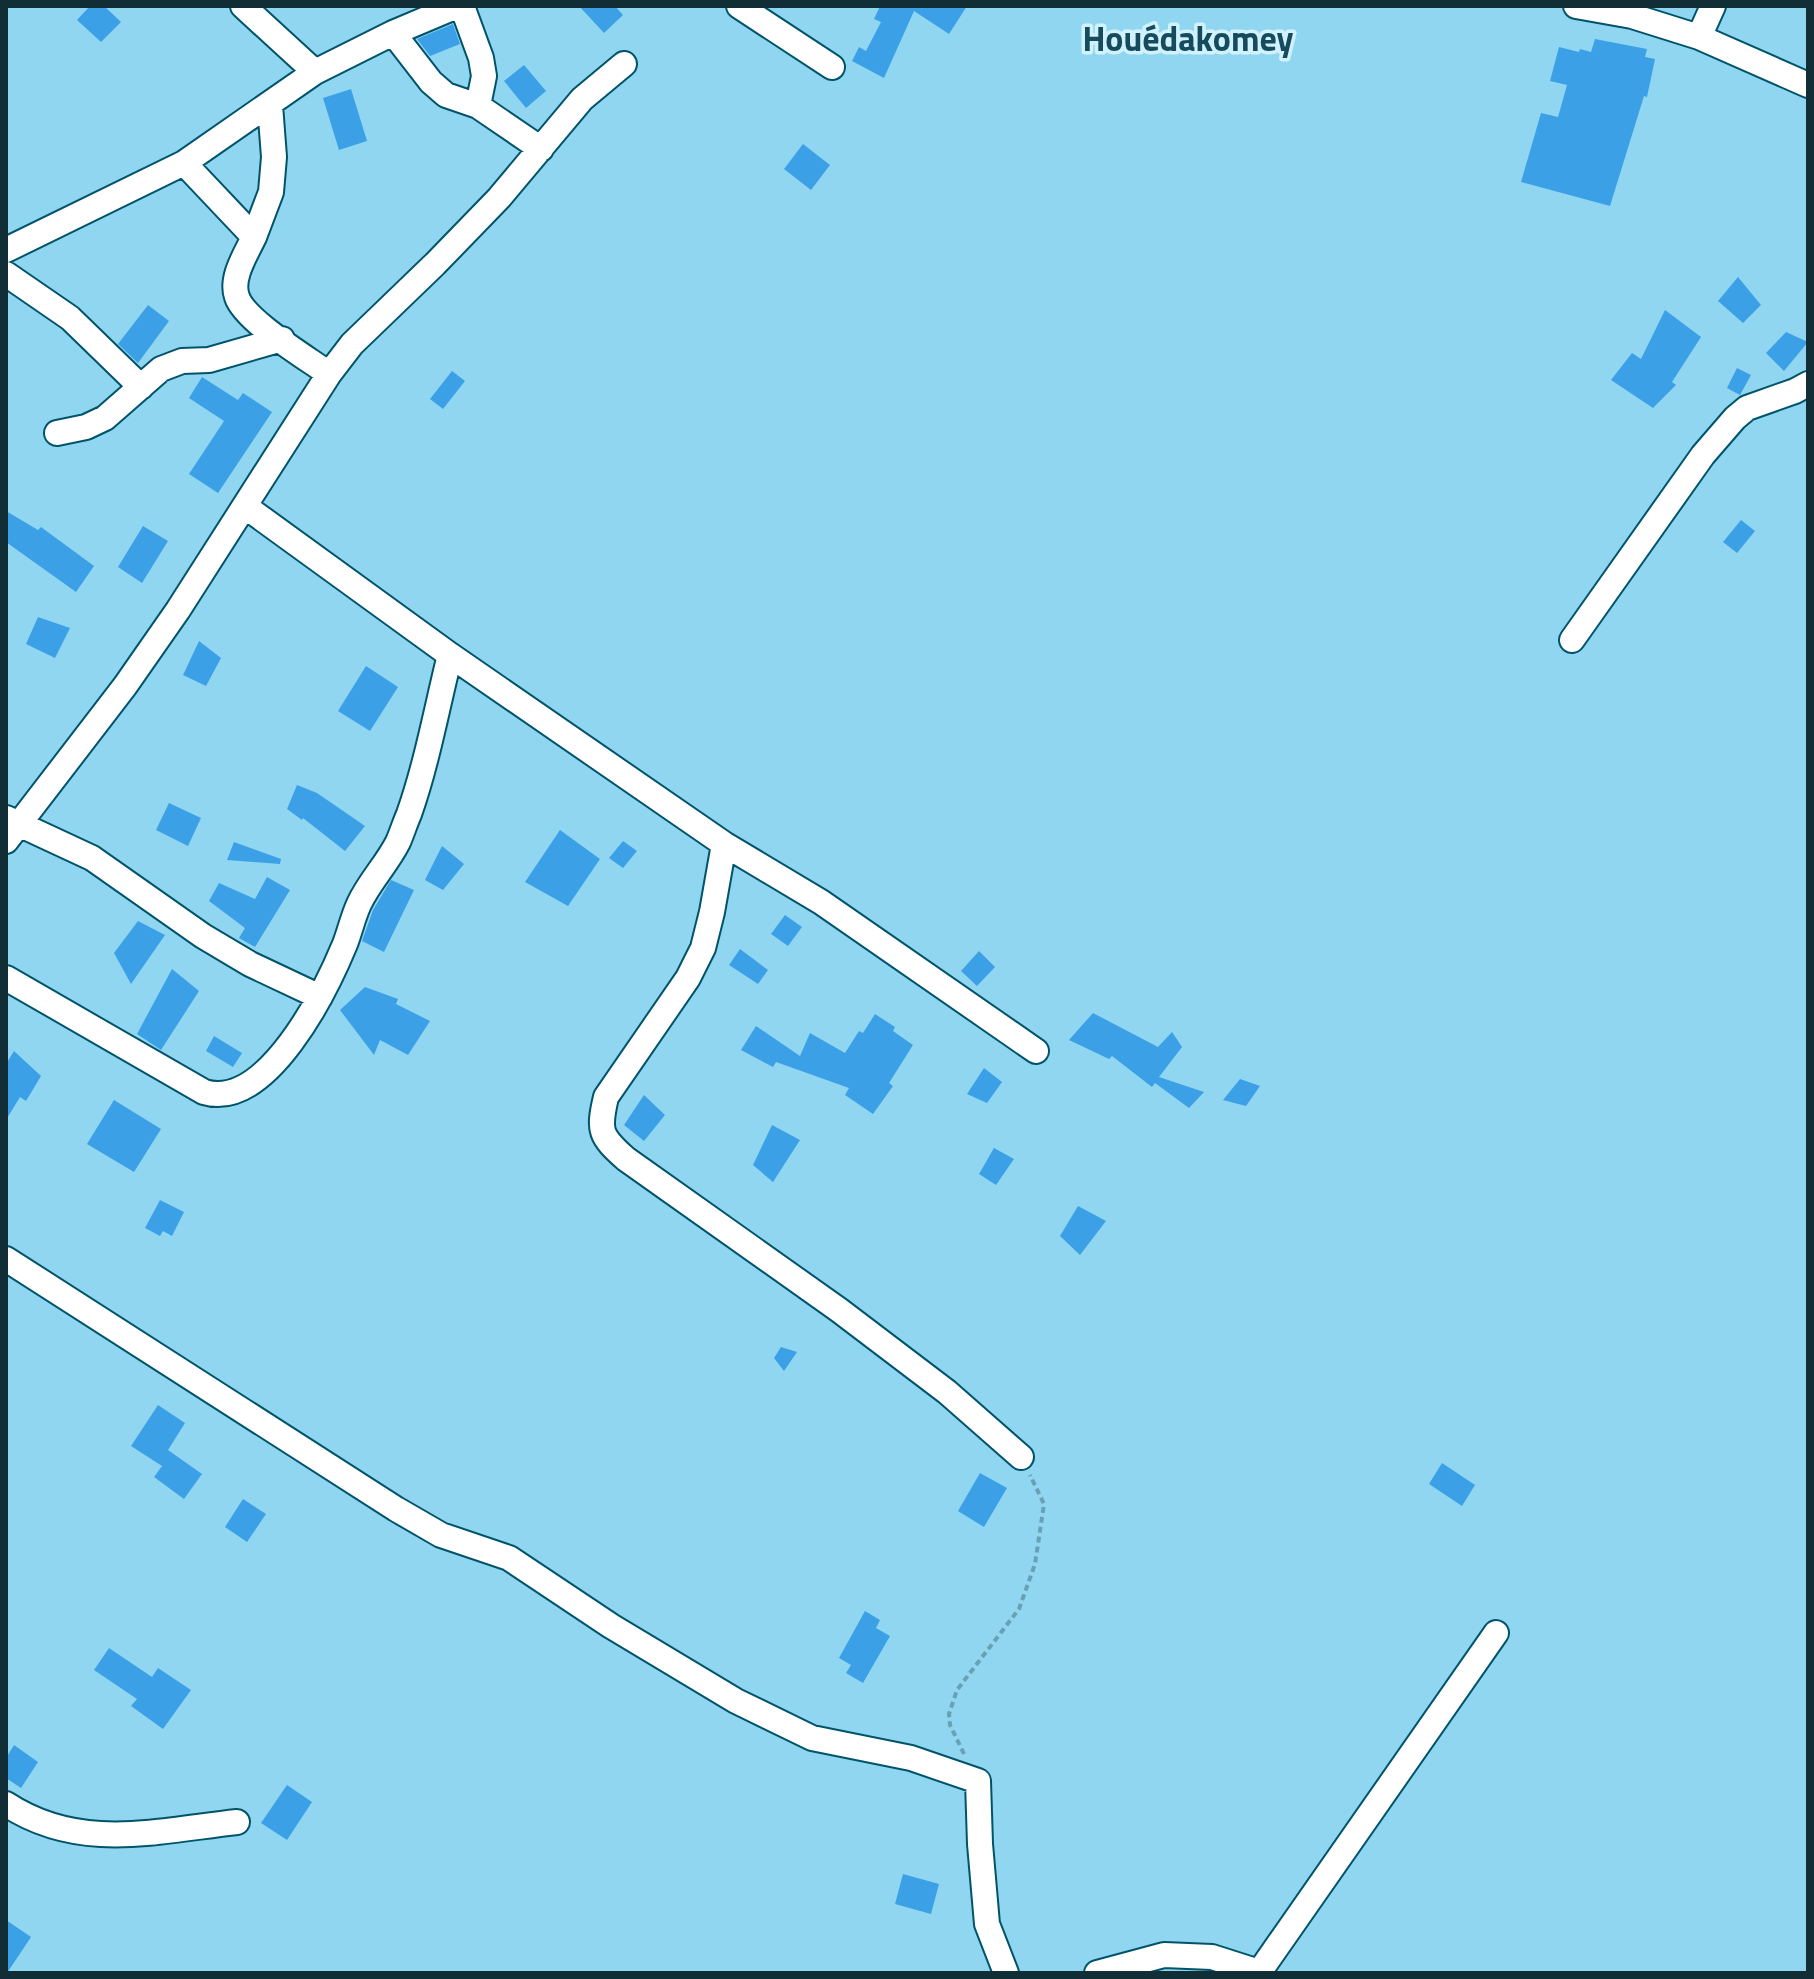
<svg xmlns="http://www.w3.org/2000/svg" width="1814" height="1979" font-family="'Titillium Web',sans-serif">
<rect width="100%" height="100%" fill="#91d6f0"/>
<path fill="#3ca0e7" d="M 90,6 L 104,6 L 121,22 L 101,42 L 77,20 Z
M 579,6 L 615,6 L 623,15 L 604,33 Z
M 880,6 L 967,6 L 949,34 L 914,11 L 884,78 L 852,61 L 859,47 L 866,51 L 881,22 L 874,19 Z
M 453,24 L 460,44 L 430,56 L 417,39 Z
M 1595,39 L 1647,49 L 1645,57 L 1655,59 L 1647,97 L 1644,96 L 1610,206 L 1521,182 L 1541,113 L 1558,117 L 1567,85 L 1550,81 L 1559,47 L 1579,52 L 1580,49 L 1591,52 Z
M 524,65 L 546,91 L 526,108 L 504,81 Z
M 351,89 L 367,141 L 339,150 L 323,98 Z
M 803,144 L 830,165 L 811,190 L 784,169 Z
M 1738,277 L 1761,305 L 1743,323 L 1718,301 Z
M 148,305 L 169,321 L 138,363 L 118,344 Z
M 1665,310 L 1701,337 L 1672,382 L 1676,385 L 1653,408 L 1611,380 L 1632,353 L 1641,359 Z
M 1786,332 L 1808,342 L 1784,371 L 1766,353 Z
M 1737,368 L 1751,375 L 1740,395 L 1727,388 Z
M 452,371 L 465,381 L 443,409 L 430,399 Z
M 202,377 L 238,400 L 243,393 L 272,412 L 218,493 L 189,474 L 224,421 L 189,398 Z
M 6,511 L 38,530 L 41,527 L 94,566 L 76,592 L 6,542 Z
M 1741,520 L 1755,531 L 1737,553 L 1723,542 Z
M 143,526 L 168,541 L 142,583 L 118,567 Z
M 38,617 L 70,628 L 55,658 L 26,644 Z
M 199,641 L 221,658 L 206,686 L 183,675 Z
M 366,666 L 398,687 L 370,731 L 338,711 Z
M 297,785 L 317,793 L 365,826 L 345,851 L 303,818 L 302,820 L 287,809 Z
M 169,803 L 201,818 L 188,846 L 156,830 Z
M 560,830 L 600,859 L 568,906 L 525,882 Z
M 623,841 L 637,851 L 623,868 L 609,858 Z
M 234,842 L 281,859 L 280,864 L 227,860 Z
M 442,846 L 464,864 L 443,890 L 425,880 Z
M 267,877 L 290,890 L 255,947 L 239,938 L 245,928 L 209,901 L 219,883 L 255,899 Z
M 391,880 L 414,890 L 384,952 L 362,941 L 373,910 Z
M 785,915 L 802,927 L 788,946 L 771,934 Z
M 138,921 L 165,935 L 131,984 L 114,953 Z
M 740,949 L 768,970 L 758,984 L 729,965 Z
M 979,951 L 995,967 L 977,986 L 961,971 Z
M 172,969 L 199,991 L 161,1050 L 137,1034 Z
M 365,987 L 398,999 L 396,1004 L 430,1021 L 408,1055 L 380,1040 L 374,1055 L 340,1010 Z
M 1093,1013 L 1158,1047 L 1172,1032 L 1182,1047 L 1159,1077 L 1204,1092 L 1189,1108 L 1155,1083 L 1152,1087 L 1112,1056 L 1109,1059 L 1069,1040 Z
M 875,1014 L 895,1027 L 893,1031 L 913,1045 L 889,1083 L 893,1086 L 873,1114 L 845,1095 L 849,1088 L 776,1062 L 773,1067 L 741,1050 L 756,1026 L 800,1056 L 810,1033 L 845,1053 L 859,1031 L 863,1033 Z
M 214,1036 L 242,1053 L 233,1067 L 206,1051 Z
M 14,1051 L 41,1076 L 26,1101 L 20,1097 L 6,1120 L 6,1064 Z
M 984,1068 L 1002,1082 L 987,1103 L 967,1094 Z
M 1240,1079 L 1260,1086 L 1246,1106 L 1223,1100 Z
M 644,1095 L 665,1115 L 644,1141 L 624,1125 Z
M 114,1100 L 161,1129 L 134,1172 L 87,1144 Z
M 772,1125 L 800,1140 L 773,1182 L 753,1165 Z
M 994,1148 L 1014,1159 L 996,1185 L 979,1174 Z
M 160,1200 L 184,1212 L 172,1236 L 163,1231 L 160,1236 L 145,1228 Z
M 1078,1206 L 1106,1221 L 1080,1255 L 1060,1236 Z
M 781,1347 L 797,1352 L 784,1371 L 774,1358 Z
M 158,1405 L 185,1423 L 168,1450 L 202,1474 L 184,1499 L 154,1477 L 162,1466 L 131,1446 Z
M 1442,1463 L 1475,1485 L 1462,1506 L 1429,1484 Z
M 980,1473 L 1007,1488 L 984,1527 L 958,1511 Z
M 243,1499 L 266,1514 L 247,1542 L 225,1527 Z
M 865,1611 L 880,1620 L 876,1628 L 890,1636 L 863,1683 L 846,1673 L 851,1665 L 839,1658 Z
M 109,1648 L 152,1677 L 158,1668 L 191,1690 L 163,1729 L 131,1706 L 137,1699 L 94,1670 Z
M 14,1745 L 38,1762 L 21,1788 L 6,1778 L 6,1758 Z
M 287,1785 L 312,1802 L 287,1840 L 261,1823 Z
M 903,1874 L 939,1884 L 931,1914 L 895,1904 Z
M 6,1920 L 31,1937 L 7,1973 L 6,1973 Z"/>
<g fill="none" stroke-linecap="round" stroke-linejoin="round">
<g stroke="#00546a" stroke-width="28">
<path id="street" d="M 243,6 L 315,72
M 462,6 L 481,58 L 484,76 L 478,106
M 739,6 L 832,67
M 1576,6 L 1632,16 L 1699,37 L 1808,85
M 393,33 L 431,82 L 446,95 L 478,106 L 541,149
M 1699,37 L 1713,6
M 184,163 L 254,237 C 246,254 230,278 237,297 C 245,321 307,358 329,374
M 254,237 L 271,192 L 274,157 L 270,105
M 6,250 L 184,163 L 315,72 L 393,33 L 457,6
M 6,274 L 70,318 L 141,387
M 57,433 L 86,427 L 105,418 L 161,369 L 182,361 L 209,360 L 282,339
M 246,507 L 450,655 L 724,844 L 821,902 L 1036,1051
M 1572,640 L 1703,455 L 1735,418 L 1747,408 L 1795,391 L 1808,384
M 6,818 L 92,858 L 203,936 L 250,964 L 320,997
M 6,841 L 125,686 L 178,610 L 329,374 L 352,344 L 435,264 L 499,198 L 582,99 L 624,64
M 724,844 L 712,912 L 703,948 L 688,978 L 606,1097 C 598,1131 600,1136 626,1159 L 839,1310 L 947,1392 L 1021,1457
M 6,978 L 204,1092 C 267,1111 326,990 345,944 C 350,931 353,917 359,904 C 369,882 387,864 398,842 C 402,833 405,823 409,814 C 427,763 437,707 450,655
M 6,1259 L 396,1509 L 441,1535 L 509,1558 L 611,1626 L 736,1701 L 812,1738 L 911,1758 L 978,1781 L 980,1844 L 987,1924 L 1006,1973
M 6,1804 C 79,1852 156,1831 237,1822
M 1260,1971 L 1496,1633
M 1097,1973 L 1164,1955 L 1212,1957 L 1262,1973"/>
</g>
<path stroke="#68a1b5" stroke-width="4" stroke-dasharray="6 4" stroke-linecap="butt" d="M 964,1754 L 950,1725 L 949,1714 L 957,1690 L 1019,1609 L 1035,1564 L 1044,1504 L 1030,1475"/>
<use href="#street" stroke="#fff" stroke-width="24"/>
</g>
<g text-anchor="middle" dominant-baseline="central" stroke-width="7" stroke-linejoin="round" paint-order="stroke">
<g font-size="34" font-weight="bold" fill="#154b5d" stroke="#d0f1fe">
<text x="1188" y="38">Houédakomey</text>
</g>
</g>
<rect width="1814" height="1979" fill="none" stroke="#112e37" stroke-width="16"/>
</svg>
